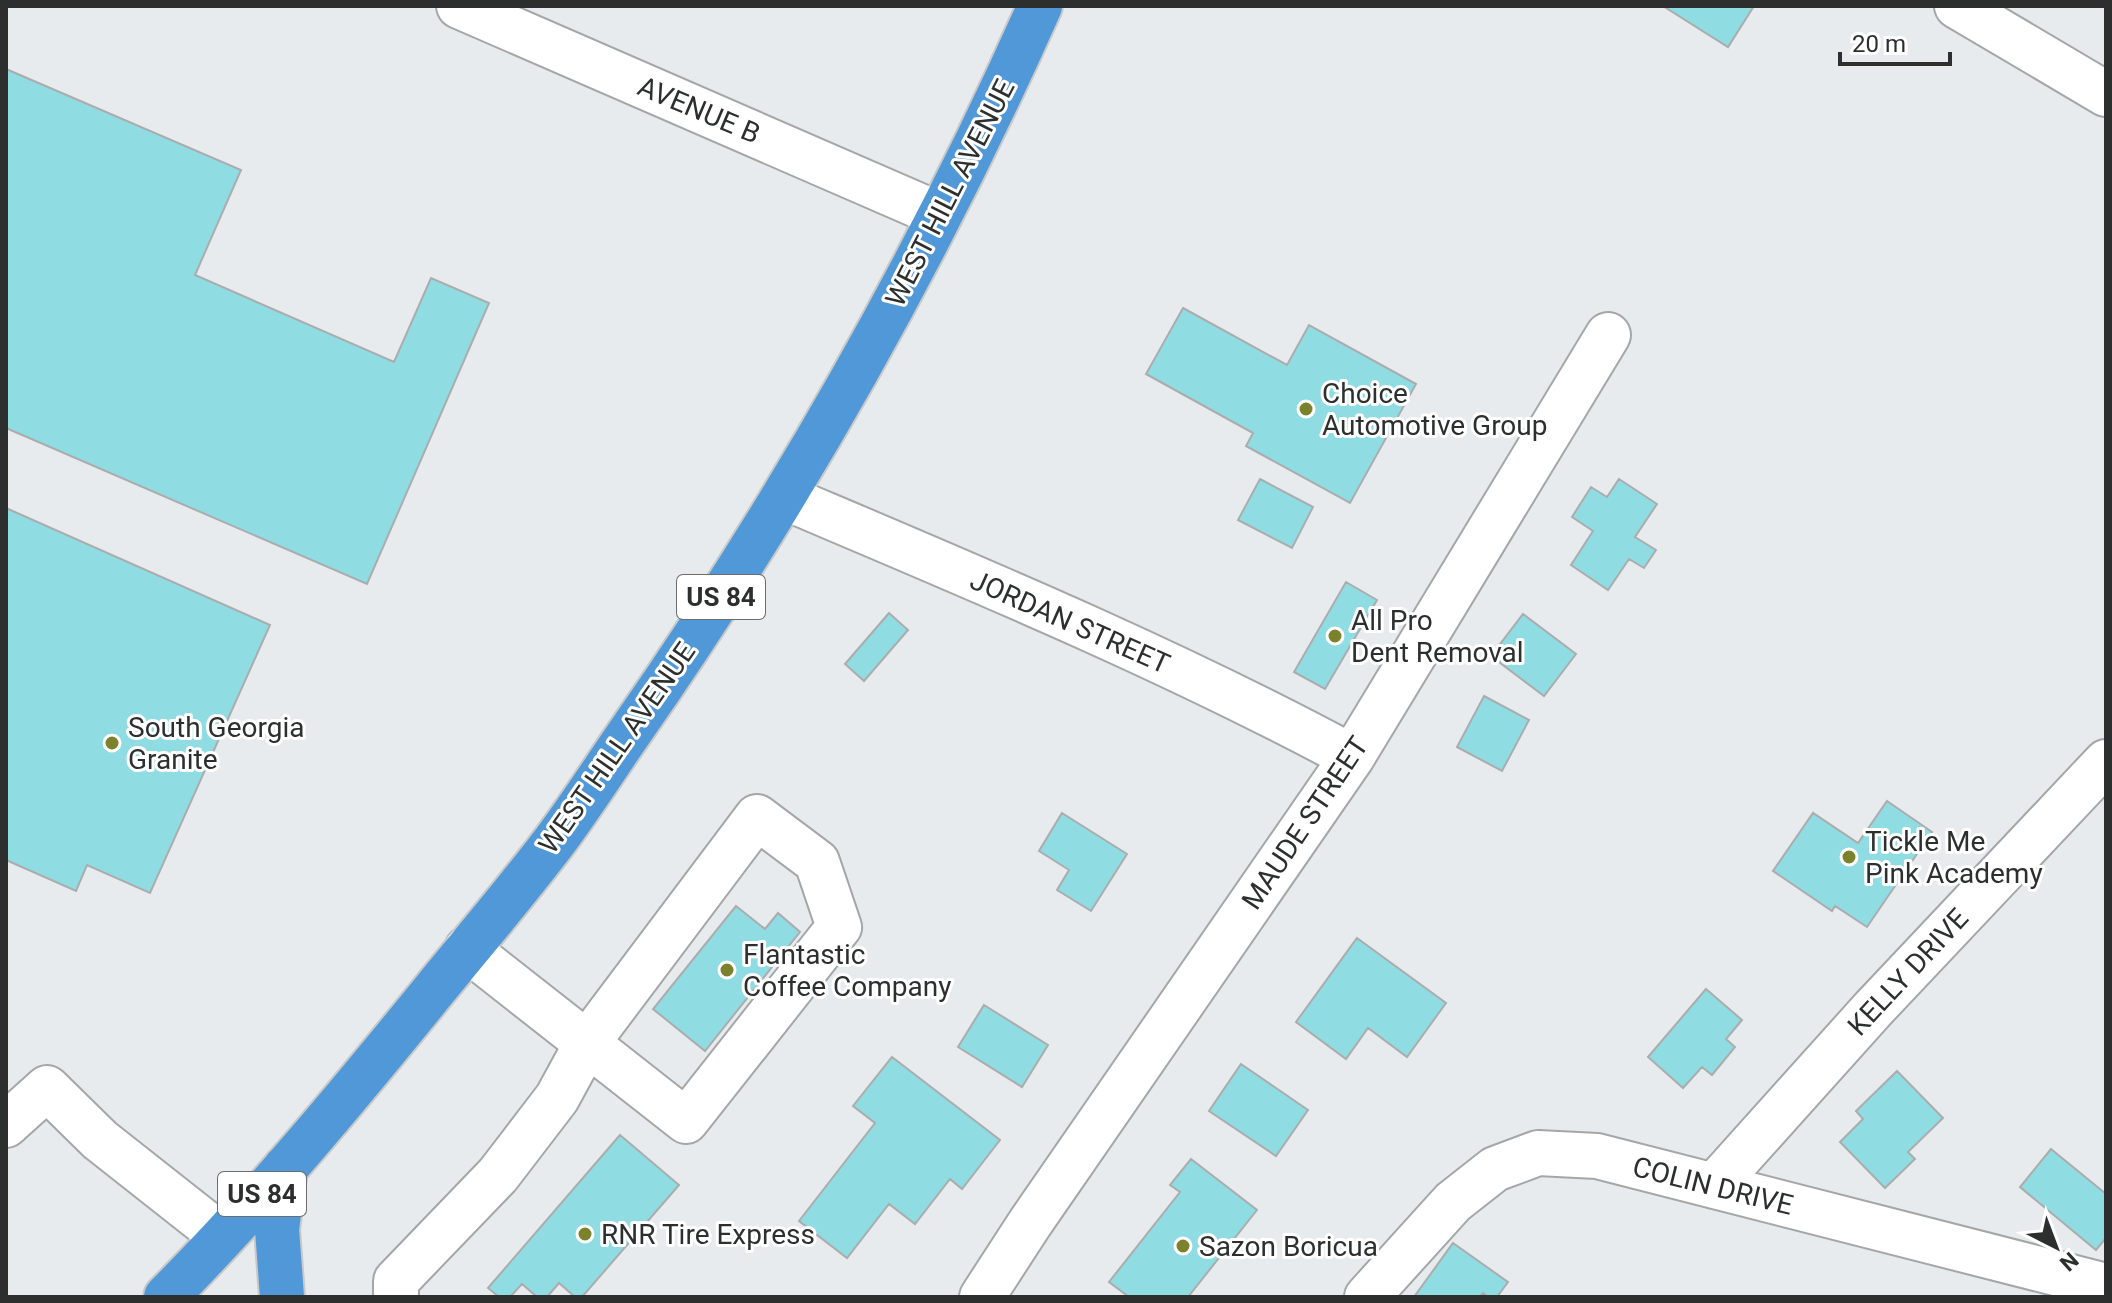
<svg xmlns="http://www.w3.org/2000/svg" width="2112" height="1303" font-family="Roboto,sans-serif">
<rect width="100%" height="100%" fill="#e8ebed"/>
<path fill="#90dce3" stroke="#aaadae" stroke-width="2" d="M 1663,6 L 1754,6 L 1728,47 Z
M 6,69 L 241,170 L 195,275 L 394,362 L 431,278 L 489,303 L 367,584 L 6,428 Z
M 1183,308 L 1287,365 L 1309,325 L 1416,384 L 1350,503 L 1246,446 L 1253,433 L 1146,374 Z
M 1260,479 L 1313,507 L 1292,548 L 1238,520 Z
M 1619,479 L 1657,504 L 1635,537 L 1656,550 L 1644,568 L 1629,559 L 1608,590 L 1571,565 L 1593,531 L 1572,517 L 1591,487 L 1607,497 Z
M 6,508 L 270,625 L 150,893 L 87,865 L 76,891 L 6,860 Z
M 1346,582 L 1377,600 L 1325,689 L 1294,672 Z
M 889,613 L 908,630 L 864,681 L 845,664 Z
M 1523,614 L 1576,654 L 1544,696 L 1491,656 Z
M 1484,696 L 1529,720 L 1502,771 L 1457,747 Z
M 1887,801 L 1932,832 L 1867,927 L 1835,906 L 1832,911 L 1773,871 L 1813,813 L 1858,843 Z
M 1062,813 L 1127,854 L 1091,911 L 1057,890 L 1069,870 L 1039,851 Z
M 736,906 L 765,929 L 778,913 L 800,932 L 705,1051 L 653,1009 Z
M 1357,938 L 1446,1003 L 1407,1057 L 1368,1028 L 1346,1059 L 1296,1022 Z
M 1706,989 L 1742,1020 L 1726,1039 L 1735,1047 L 1712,1075 L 1702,1067 L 1683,1088 L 1648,1057 Z
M 984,1005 L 1048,1045 L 1022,1087 L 958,1047 Z
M 892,1057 L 1000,1140 L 962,1189 L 950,1179 L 915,1224 L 889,1204 L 847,1258 L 799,1221 L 875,1123 L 853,1106 Z
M 1241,1064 L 1308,1110 L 1276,1156 L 1209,1111 Z
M 1897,1071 L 1943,1118 L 1908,1152 L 1915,1159 L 1885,1188 L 1840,1142 L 1863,1119 L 1856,1111 Z
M 620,1135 L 679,1185 L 582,1297 L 575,1297 L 559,1283 L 547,1297 L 537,1297 L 522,1284 L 510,1297 L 499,1297 L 488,1288 Z
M 2051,1149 L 2106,1194 L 2106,1238 L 2096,1250 L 2020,1187 Z
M 1191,1159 L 1257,1210 L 1188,1297 L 1129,1297 L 1109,1282 L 1180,1192 L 1170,1185 Z
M 1453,1243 L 1508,1282 L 1497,1297 L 1488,1297 L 1483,1293 L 1480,1297 L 1414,1297 Z"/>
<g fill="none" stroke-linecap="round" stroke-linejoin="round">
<g stroke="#a4a7a8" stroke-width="48">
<path id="minor" d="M 459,6 L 940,215
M 1957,6 L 2106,94
M 784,497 C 975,578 1168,658 1352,757
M 6,1125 L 47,1088 L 100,1140 L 223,1237
M 1714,1186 L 1873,1009 L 2106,762
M 396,1297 L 396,1281 L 498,1175 L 557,1098 L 587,1043 L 757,817 L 817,862 L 839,927 L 686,1121 L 467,949
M 982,1297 L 1030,1223 L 1352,757 L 1608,335
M 1367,1297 L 1453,1202 L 1495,1169 L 1538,1153 L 1597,1156 L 2106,1286"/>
</g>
<g stroke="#c8c9c9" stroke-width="48">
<path id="highway" d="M 166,1297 C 262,1200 349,1095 435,989 C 475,940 516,892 554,842 C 581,806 605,768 630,732 C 789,504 927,260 1040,6
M 282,1297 L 277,1229 L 285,1168"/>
</g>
<use href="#minor" stroke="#fff" stroke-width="44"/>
<use href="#highway" stroke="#5098d7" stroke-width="44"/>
</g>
<g fill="#7c822c" stroke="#fff" stroke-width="3">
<circle cx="1306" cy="409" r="8"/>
<circle cx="1335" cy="636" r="8"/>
<circle cx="112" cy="743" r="8"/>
<circle cx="1849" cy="857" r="8"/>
<circle cx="727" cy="970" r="8"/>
<circle cx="585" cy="1234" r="8"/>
<circle cx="1183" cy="1246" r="8"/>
</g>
<g text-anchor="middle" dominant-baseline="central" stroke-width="6" stroke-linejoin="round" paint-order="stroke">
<g fill="#fff" stroke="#6c6d6d" stroke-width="2">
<rect x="677" y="575" width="88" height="44" rx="6"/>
<rect x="218" y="1172" width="88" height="44" rx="6"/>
</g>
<g font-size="26" font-weight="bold" fill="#2d2f2f">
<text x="721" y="597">US 84</text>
<text x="262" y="1194">US 84</text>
</g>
<g font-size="28" fill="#2d2f2f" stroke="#fff">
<text transform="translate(699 110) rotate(23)">AVENUE B</text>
<text transform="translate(950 193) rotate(-63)">WEST HILL AVENUE</text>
<text transform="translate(1070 622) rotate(24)">JORDAN STREET</text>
<text transform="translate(617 748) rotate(-55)">WEST HILL AVENUE</text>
<text transform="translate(1305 823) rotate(-56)">MAUDE STREET</text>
<text transform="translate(1908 972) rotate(-47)">KELLY DRIVE</text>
<text transform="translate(1713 1186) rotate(14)">COLIN DRIVE</text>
</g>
<g font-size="28" fill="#2d2f2f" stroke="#fff" text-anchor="start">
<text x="1322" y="393">Choice<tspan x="1322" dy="32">Automotive Group</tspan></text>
<text x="1351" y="620">All Pro<tspan x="1351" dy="32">Dent Removal</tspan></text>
<text x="128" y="727">South Georgia<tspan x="128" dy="32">Granite</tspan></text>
<text x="1865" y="841">Tickle Me<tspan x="1865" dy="32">Pink Academy</tspan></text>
<text x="743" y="954">Flantastic<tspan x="743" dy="32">Coffee Company</tspan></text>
<text x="601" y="1234">RNR Tire Express</text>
<text x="1199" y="1246">Sazon Boricua</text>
</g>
</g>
<rect width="2112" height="1303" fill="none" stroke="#2d2f2f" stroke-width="16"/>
<g transform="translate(2056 1247) rotate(138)" stroke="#ffffff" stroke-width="6" paint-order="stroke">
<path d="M0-6L14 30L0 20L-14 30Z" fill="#2d2f2f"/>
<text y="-12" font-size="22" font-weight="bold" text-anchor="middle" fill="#2d2f2f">N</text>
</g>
<path d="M1840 52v12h110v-12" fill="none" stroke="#2d2f2f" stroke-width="4"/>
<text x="1852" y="52" font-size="24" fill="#2d2f2f" stroke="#ffffff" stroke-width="6" paint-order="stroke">20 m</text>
</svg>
